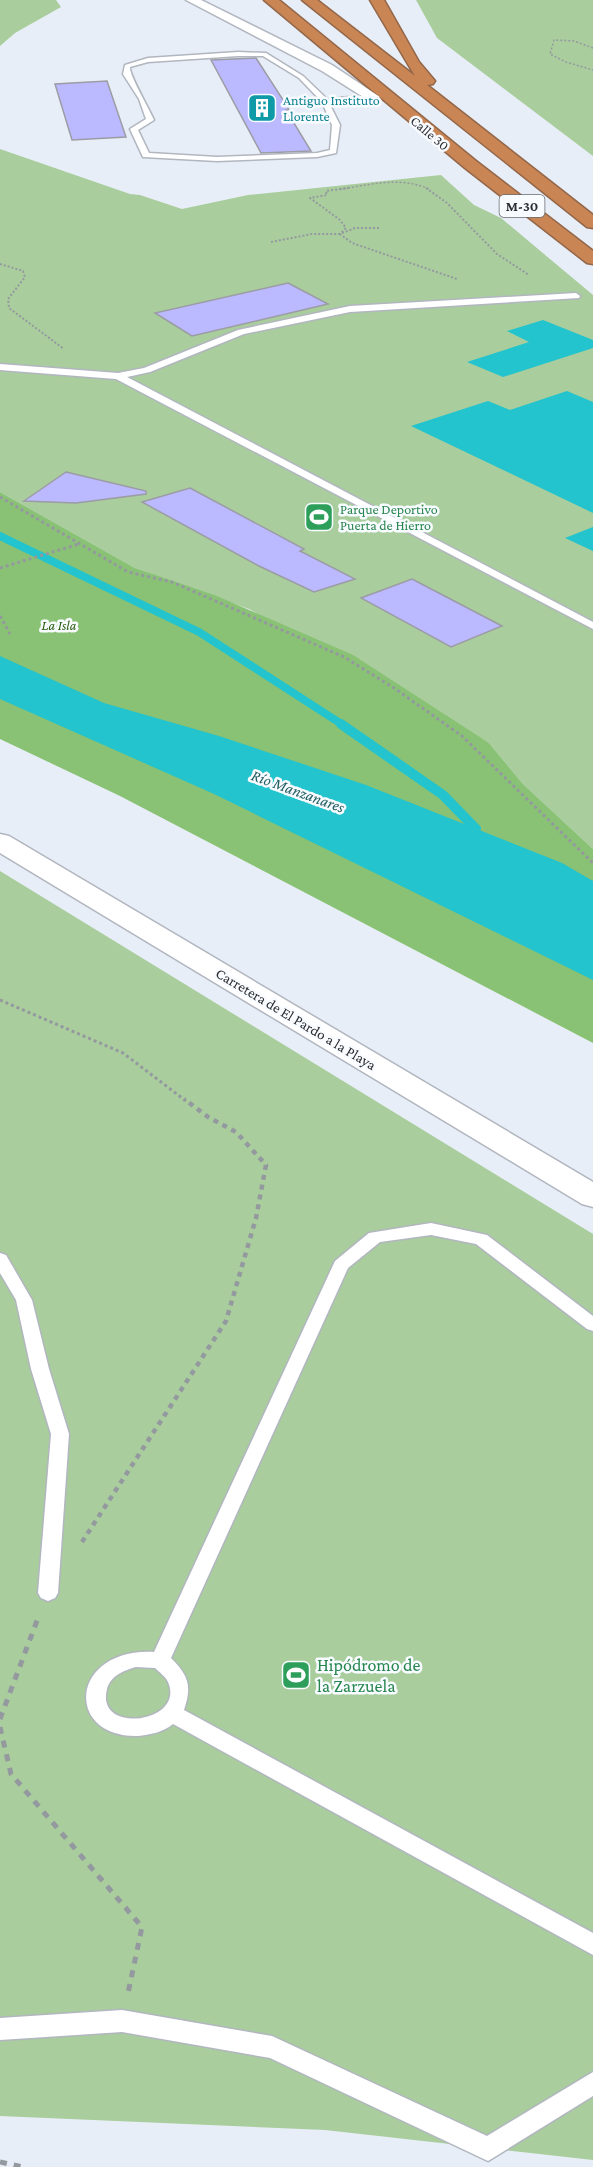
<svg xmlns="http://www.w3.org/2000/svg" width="593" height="2167" font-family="'Crimson Pro',serif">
<rect width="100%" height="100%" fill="#e8eef7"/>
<path fill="#a9cd9d" d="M 0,0 L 56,0 L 61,7 L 15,33 L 0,46 Z
M 416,0 L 593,0 L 593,156 L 437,38 Z
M 0,149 L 130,194 L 140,195 L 182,209 L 248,195 L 441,175 L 474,205 L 501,218 L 593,295 L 593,849 L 523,784 L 489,743 L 249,609 L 135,568 L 0,492 Z
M 0,871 L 593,1234 L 593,2160 L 325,2130 L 0,2116 Z"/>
<path fill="#89c274" d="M 0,492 L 135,568 L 217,596 L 353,655 L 489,743 L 523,784 L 593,849 L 593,1043 L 120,796 L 0,739 Z"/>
<path fill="#23c4cd" d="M 543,320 L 593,340 L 593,348 L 503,377 L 467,362 L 529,342 L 507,331 Z
M 567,391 L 593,402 L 593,513 L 411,426 L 488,401 L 510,410 Z
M 593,527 L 593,551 L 565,538 Z
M 0,656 L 104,703 L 219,736 L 366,785 L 562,863 L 593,881 L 593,980 L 214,794 L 0,699 Z"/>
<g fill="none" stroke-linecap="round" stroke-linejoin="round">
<path stroke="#23c4cd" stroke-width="8" d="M 0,536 L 199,632 L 343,725"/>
<path stroke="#23c4cd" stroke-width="10" d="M 341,724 L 443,795 L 476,829"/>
</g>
<path fill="#bbb9ff" stroke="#9c9ca5" stroke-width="1.5" d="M 256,58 L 287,106 L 289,110 L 286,110 L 311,151 L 261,153 L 211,60 Z
M 107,81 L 126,137 L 72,140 L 55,84 Z
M 288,283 L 328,304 L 192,336 L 155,313 Z
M 66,472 L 146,491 L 146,494 L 76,503 L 24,501 Z
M 190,488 L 304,549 L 300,551 L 355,579 L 314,592 L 259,566 L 142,502 Z
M 412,579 L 502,626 L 451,647 L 361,598 Z"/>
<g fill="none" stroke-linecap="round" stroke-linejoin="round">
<g stroke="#b1b6bf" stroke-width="3">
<path id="lane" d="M 238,52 L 266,53 L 303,76 L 327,99 L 373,95 L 376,97 L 329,103 L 340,125 L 336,153 L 317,157 L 217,161 L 143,157 L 130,129 L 146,119 L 139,99 L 123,74 L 125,65 L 148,58 ZM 238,56 L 263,56 L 299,78 L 322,102 L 332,125 L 330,150 L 317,153 L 217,157 L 149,153 L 138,130 L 154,120 C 149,108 129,75 130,67 L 148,62 Z
M 576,293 L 580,296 L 579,298 L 350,312 L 244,334 L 150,372 L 127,377 L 593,622 L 593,629 L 116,379 L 0,370 L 0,364 L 118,373 L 144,368 L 238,330 L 350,306 Z
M 431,1223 L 487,1235 L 593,1316 L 593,1331 L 587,1329 L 476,1244 L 431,1235 L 380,1242 L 348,1268 L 171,1658 C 189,1676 192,1686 184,1710 L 593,1933 L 593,1955 L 173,1724 C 164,1732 149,1735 138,1736 C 64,1738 69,1648 154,1652 L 335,1261 L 369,1233 ZM 136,1667 L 155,1668 C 159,1672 166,1677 168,1682 C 186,1723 95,1735 107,1689 C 110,1676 125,1670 136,1667 Z
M 0,1253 L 6,1255 L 32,1300 L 49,1369 L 69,1434 L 58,1593 L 55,1598 L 48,1601 L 41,1598 L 38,1593 L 51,1434 L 31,1369 L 16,1300 L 0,1273 Z
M 122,2010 L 272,2036 L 487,2136 L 593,2072 L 593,2096 L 488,2161 L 270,2058 L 122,2032 L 0,2040 L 0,2018 Z"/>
</g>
<g stroke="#b1b6bf" stroke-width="3">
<path id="street" d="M 186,0 L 201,0 L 332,65 L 380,97 L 373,101 L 368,100 L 322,71 Z
M 0,834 L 9,836 L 593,1182 L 593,1207 L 582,1204 L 0,853 Z"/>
</g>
<g stroke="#936749" stroke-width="3">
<path id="highway" d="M 264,0 L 279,0 L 476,161 L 593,251 L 593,264 L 587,263 L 465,168 Z
M 302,0 L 317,0 L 415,76 L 370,0 L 384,0 L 419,62 L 435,81 L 433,84 L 427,85 L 593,215 L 593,228 L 587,227 Z"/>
</g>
<path stroke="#94999f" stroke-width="1.5" stroke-dasharray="2 2" stroke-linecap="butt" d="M 593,48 L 574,41 L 554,40 L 550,54 L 566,62 L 593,70
M 340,189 C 370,185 400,176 429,189"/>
<path stroke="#94999f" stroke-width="2" stroke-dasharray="2 2" stroke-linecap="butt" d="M 349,188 L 326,191 L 327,195 L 310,198 L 340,220 L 346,228 L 340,234 L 352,243 L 457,279
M 426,188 L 447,203 L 497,254 L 529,275
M 271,242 L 312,234 L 340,234 L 355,228 L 380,228
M 0,264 L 23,271 L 25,277 L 8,299 L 9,308 L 64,349"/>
<path stroke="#94999f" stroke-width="3" stroke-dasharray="3 3" stroke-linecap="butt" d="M 0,497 L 128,572 L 172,582 L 344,657 L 394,688 L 462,736 L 593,863
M 0,568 L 79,544
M 0,616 L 10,634
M 0,1000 L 123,1053 L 186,1101"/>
<path stroke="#94999f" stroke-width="4.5" stroke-dasharray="5 5" stroke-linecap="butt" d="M 82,1542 L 226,1321 L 256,1218 L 266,1165 L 236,1132 L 208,1117 L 184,1099"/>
<path stroke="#94999f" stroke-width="5" stroke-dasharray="7 7" stroke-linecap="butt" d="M 0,1719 L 38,1618
M 0,1727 L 11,1774 L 142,1927 L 128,1993
M 0,2162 L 23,2167"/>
<use href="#lane" fill="#fff" fill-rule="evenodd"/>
<use href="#street" fill="#fff" fill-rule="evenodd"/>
<use href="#highway" fill="#ca8555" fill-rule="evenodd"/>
</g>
<defs>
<g id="building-square" transform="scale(1.5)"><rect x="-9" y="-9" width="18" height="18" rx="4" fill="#0f9aa8" stroke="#f8fbff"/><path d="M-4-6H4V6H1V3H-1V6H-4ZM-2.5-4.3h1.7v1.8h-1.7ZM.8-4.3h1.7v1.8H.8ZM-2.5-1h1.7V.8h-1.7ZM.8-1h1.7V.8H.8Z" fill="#fff"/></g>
<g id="stadium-square" transform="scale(1.5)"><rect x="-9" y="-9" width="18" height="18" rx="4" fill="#2e9e5b" stroke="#f8fbff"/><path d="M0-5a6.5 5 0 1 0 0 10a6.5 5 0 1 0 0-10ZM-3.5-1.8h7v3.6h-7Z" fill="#fff"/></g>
</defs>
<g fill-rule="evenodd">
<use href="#building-square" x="262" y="108"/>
<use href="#stadium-square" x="319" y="517"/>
<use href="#stadium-square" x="296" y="1675"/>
</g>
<g text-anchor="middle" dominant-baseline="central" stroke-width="5" stroke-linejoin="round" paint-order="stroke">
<g font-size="14" fill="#0d838f" stroke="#f8fbff" text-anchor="start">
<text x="283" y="100">Antiguo Instituto<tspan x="283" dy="16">Llorente</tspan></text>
</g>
<g font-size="14" fill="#2c2f32" stroke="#f8fbff">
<text transform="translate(430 133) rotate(40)">Calle 30</text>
</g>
<rect fill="#f8fbff" stroke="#696c70" stroke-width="1.5" x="499.5" y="195" width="45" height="22" rx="4.5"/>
<g font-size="14" font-weight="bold" fill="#2c2f32">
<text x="522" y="206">M-30</text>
</g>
<g font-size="14" fill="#27864d" stroke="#f8fbff" text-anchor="start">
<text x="340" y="509">Parque Deportivo<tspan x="340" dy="16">Puerta de Hierro</tspan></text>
</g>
<g font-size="14" font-style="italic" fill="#295e0f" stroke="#f8fbff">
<text x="59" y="625">La Isla</text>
</g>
<g font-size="15" fill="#2c2f32" stroke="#f8fbff">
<text transform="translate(296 1019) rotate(31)">Carretera de El Pardo a la Playa</text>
</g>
<g font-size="16" font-style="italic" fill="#225e61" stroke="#f8fbff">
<text transform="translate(298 791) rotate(20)">Río Manzanares</text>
</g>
<g font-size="18" fill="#27864d" stroke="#f8fbff" text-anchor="start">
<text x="317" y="1665">Hipódromo de<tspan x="317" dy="21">la Zarzuela</tspan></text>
</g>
</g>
</svg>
